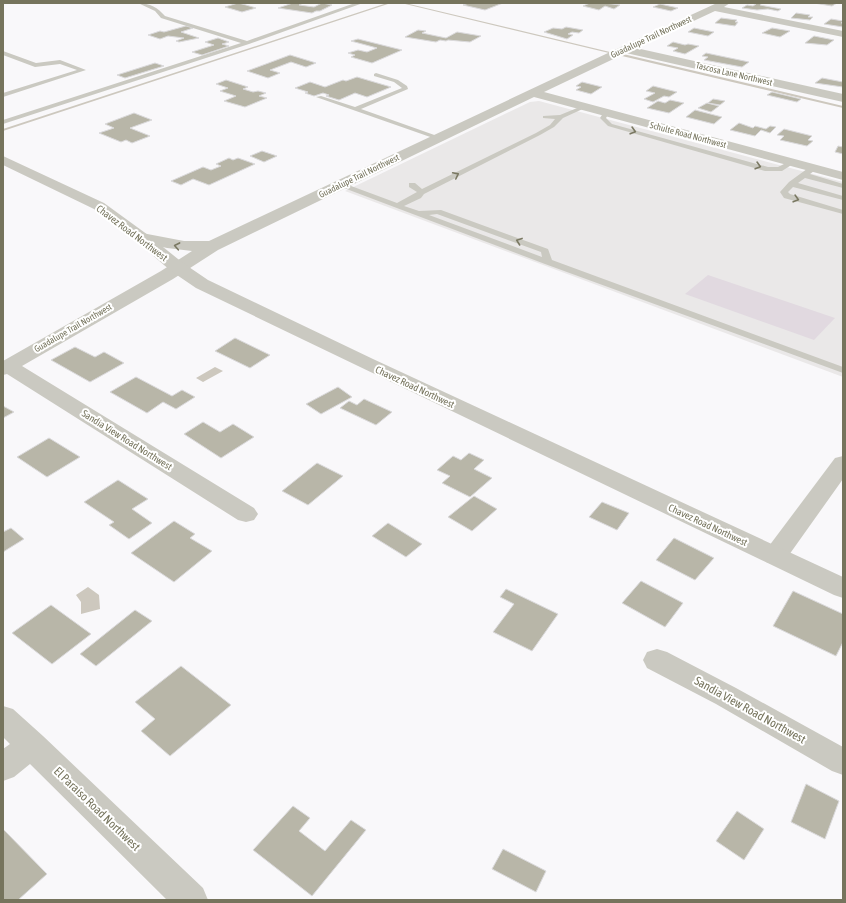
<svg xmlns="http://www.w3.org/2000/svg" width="846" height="903" font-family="'Asap Condensed',sans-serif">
<rect width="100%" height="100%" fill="#f9f8fa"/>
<path fill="#eae8e8" d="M 539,101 L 843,182 L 843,377 L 345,191 L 530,102 Z"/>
<path fill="#e1d9e0" d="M 708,275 L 835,318 L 814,340 L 685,294 Z"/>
<path fill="#cdc8be" d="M 215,367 L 223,371 L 203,382 L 196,378 Z
M 88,587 L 99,595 L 100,609 L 81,614 L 81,602 L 76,595 Z"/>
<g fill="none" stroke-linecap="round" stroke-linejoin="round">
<path fill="#cdc8be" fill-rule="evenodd" d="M 387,3 L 391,3 L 3,131 L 3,129 Z
M 401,3 L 405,3 L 610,52 L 609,53 Z
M 623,54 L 843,106 L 843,108 L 622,56 L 622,55 Z"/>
</g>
<path fill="#b8b6a8" stroke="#dbdadc" d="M 238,3 L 246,5 L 256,8 L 242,12 L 225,7 Z
M 293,3 L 303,3 L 299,5 L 314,7 L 322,3 L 332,5 L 320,11 L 316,11 L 312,13 L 278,8 Z
M 469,3 L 503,3 L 485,10 L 463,5 Z
M 590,3 L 604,3 L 620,5 L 614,9 L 605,6 L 599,10 L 583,6 Z
M 750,3 L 762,3 L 760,5 L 781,9 L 778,11 L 768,9 L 757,10 L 742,8 L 747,5 L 753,6 L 756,4 Z
M 814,3 L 837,3 L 832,6 Z
M 660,4 L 678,8 L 671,11 L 653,7 Z
M 796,13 L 810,15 L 808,17 L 813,17 L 810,20 L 791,18 Z
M 721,18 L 737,20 L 735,22 L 738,22 L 735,26 L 715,23 Z
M 831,19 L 843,21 L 841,23 L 843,23 L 843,27 L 824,24 Z
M 186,26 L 193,28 L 181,32 L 199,38 L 179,42 L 176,41 L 184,38 L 168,36 L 160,39 L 148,35 L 160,31 L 164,32 Z
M 566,27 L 583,30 L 579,33 L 572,32 L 568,34 L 573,35 L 567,39 L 544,32 L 553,28 L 562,29 Z
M 694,28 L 714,32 L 708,36 L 688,32 Z
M 772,28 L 790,31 L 780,37 L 762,33 Z
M 418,30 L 426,31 L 422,33 L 446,38 L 457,32 L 481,36 L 470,42 L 448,40 L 446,41 L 440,40 L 436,42 L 405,37 Z
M 814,36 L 834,40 L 827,45 L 805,43 Z
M 218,38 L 229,42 L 222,44 L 229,46 L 202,55 L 192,52 L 214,45 L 205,42 Z
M 358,39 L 402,50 L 372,63 L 351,57 L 355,55 L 348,53 L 358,50 L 367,52 L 377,48 L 351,41 Z
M 673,42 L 685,45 L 688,44 L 699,46 L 685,54 L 673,51 L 678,48 L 667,46 Z
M 706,53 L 749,62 L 742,67 L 704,60 L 708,57 L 702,56 Z
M 290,55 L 316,63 L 306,67 L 291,62 L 270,70 L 280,73 L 268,78 L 247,71 Z
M 155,63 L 164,66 L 125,78 L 117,75 Z
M 357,77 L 391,87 L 367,97 L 355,93 L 339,100 L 326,96 L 329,95 L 323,93 L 314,96 L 305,93 L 308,92 L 295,88 L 310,82 L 325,87 L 343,80 L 346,81 Z
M 822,78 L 843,82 L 843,87 L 815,83 Z
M 226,80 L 248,87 L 243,89 L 253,92 L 258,91 L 266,93 L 259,96 L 267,98 L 245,107 L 224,101 L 236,96 L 220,91 L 228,88 L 216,84 Z
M 582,82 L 602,87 L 591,94 L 576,90 L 581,87 L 576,86 Z
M 653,86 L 677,92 L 669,97 L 664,96 L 653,102 L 644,99 L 655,93 L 646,91 Z
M 772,92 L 801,99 L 797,102 L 767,95 Z
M 713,99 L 725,101 L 720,105 L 708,103 Z
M 670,100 L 684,103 L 669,113 L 647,108 L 658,101 L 665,103 Z
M 707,103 L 719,106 L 711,112 L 698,108 Z
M 695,110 L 722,117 L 714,124 L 686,117 Z
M 134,113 L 152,120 L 130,128 L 150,136 L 132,143 L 126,140 L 121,142 L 99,133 L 114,128 L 105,124 Z
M 739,123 L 753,128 L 755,126 L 766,129 L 770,126 L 776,127 L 770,133 L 761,130 L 755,136 L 730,130 Z
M 784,129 L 812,136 L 808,140 L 813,141 L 807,146 L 780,140 L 784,136 L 777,135 Z
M 838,146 L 843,147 L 843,154 L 835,152 Z
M 262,151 L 277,156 L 264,162 L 250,156 Z
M 229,158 L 233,160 L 238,158 L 255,164 L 209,185 L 193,179 L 181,185 L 171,181 L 203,167 L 211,170 L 221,166 L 216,164 Z
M 235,338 L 270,355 L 250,368 L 215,351 Z
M 75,347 L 95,357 L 104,352 L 124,363 L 90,382 L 51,360 Z
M 136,377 L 172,396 L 182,390 L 195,397 L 176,409 L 163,402 L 147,413 L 110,392 Z
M 338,387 L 352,397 L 321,414 L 306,404 Z
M 364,399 L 392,412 L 376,425 L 340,408 L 349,401 L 357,405 Z
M 3,406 L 14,412 L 3,418 Z
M 203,422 L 220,432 L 233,424 L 254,437 L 221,458 L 184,434 Z
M 49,438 L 80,457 L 47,477 L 17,457 Z
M 469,453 L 484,460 L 474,469 L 492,478 L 470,497 L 442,483 L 450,476 L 437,470 L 453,456 L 461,460 Z
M 317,463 L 343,476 L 308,505 L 282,491 Z
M 118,480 L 148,499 L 132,509 L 152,523 L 129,539 L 109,525 L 114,522 L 84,502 Z
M 474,496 L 497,509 L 472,531 L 448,517 Z
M 602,502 L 629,513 L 617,530 L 589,517 Z
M 174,521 L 195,534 L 190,538 L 212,551 L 174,582 L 131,553 Z
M 388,523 L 422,544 L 406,557 L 372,536 Z
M 11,528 L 24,539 L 3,552 L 3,532 Z
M 674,538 L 714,558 L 695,580 L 656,560 Z
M 641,581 L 683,603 L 665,627 L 622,603 Z
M 506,589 L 558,614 L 532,651 L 493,632 L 514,604 L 500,597 Z
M 793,591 L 843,614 L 843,642 L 836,656 L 773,626 Z
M 51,605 L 91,634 L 52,664 L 12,633 Z
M 135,610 L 152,621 L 96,666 L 80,654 Z
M 181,666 L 231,705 L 170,756 L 141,731 L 155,719 L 135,702 Z
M 806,784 L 839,801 L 825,839 L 791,822 Z
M 293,806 L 310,818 L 299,831 L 325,851 L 351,820 L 366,830 L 312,896 L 253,850 Z
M 737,811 L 764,829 L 744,860 L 716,841 Z
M 3,829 L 47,874 L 18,900 L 3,900 Z
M 503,849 L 546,871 L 536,892 L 492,869 Z"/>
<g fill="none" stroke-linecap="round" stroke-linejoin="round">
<path fill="#cac9c1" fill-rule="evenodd" d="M 138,3 C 150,3 158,8 165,16 L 247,41 L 355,3 L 363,3 L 249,44 L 3,124 L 3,120 L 241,43 L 161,18 L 155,11 Z
M 3,51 L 36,63 L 60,60 L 86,70 L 3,97 L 3,93 L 77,70 L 60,64 L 35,67 L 3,55 Z
M 376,73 L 398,80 L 407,86 L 408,89 L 361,109 L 440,137 L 440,139 L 436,139 L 316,97 L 321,96 L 355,107 L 402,88 L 394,82 L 374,76 L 374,74 Z
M 582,106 L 587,107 L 563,118 L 554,127 L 540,135 L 424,194 L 421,198 L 404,206 L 419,211 L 441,210 L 548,249 L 552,260 L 843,367 L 843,373 L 545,264 L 336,185 L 337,183 L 343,183 L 397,203 L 417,192 L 409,187 L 409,183 L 415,183 L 422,189 L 536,133 L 550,125 L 555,119 L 543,118 L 543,116 L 560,115 ZM 437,214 L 541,252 L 542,257 L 429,215 Z
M 604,112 L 608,112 L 609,113 L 606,118 L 612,124 L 768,167 L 778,167 L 792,160 L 796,162 L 782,171 L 765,171 L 608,126 L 600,118 Z
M 811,166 L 817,166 L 818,168 L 810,174 L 843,184 L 843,188 L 805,178 L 798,183 L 843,196 L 843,200 L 793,187 L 788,192 L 790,194 L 843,210 L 843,214 L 784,198 L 780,192 L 789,182 Z"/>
<path fill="#cac9c1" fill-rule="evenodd" d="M 717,3 L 730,3 L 724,7 L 843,31 L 843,37 L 715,11 L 636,48 L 843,94 L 843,102 L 626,53 L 544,92 L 843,172 L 843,180 L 534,97 L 218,250 L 173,279 L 22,366 L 254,508 L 258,514 L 254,520 L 246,522 L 238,520 L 7,374 L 3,375 L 3,361 L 161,271 L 192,251 L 167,248 L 136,241 L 134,238 L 136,235 L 142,233 L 184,241 L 209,241 L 608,53 Z
M 843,456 L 843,479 L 784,562 L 775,565 L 766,562 L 763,556 L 766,550 L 835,458 Z
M 657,649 L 667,652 L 736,688 L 843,747 L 843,775 L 832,771 L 716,704 L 647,668 L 643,660 L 647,652 Z
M 3,706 L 13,709 L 43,736 L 203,888 L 208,900 L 167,900 L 30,764 L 14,777 L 3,781 L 3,749 L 10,744 L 3,737 Z"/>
<path fill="#cac9c1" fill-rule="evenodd" d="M 3,156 L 104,203 L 148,235 L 183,263 L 208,280 L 373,359 L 843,577 L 843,598 L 834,595 L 196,288 L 171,271 L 136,241 L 94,209 L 3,165 Z"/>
</g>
<defs><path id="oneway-chevron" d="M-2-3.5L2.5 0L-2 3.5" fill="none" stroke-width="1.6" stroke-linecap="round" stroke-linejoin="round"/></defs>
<g stroke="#7a7862">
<use href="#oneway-chevron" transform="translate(633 131) rotate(16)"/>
<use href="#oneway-chevron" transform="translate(758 166) rotate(16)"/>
<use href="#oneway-chevron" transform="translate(456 175) rotate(-27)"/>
<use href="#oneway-chevron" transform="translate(796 199) rotate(16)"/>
<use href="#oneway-chevron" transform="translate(519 241) rotate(-160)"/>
<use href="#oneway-chevron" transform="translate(177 246) rotate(-169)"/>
</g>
<g text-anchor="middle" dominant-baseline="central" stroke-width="4" stroke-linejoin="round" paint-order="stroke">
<g font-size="9" fill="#76745d" stroke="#fff">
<text transform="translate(651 37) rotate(-25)">Guadalupe Trail Northwest</text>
<text transform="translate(734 74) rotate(13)">Tascosa Lane Northwest</text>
<text transform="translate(688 135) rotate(15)">Schulte Road Northwest</text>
<text transform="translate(359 176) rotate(-26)">Guadalupe Trail Northwest</text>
<text transform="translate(73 328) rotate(-30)">Guadalupe Trail Northwest</text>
</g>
<g font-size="10" fill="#76745d" stroke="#fff">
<text transform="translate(132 233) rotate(37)">Chavez Road Northwest</text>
<text transform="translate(415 387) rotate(25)">Chavez Road Northwest</text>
<text transform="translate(127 440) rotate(32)">Sandia View Road Northwest</text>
<text transform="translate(708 525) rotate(25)">Chavez Road Northwest</text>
</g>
<g font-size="12" fill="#76745d" stroke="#fff">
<text transform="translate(750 710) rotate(29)">Sandia View Road Northwest</text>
<text transform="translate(97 809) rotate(44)">El Paraiso Road Northwest</text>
</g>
</g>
<rect width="846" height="903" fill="none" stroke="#76745d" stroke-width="8"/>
</svg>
